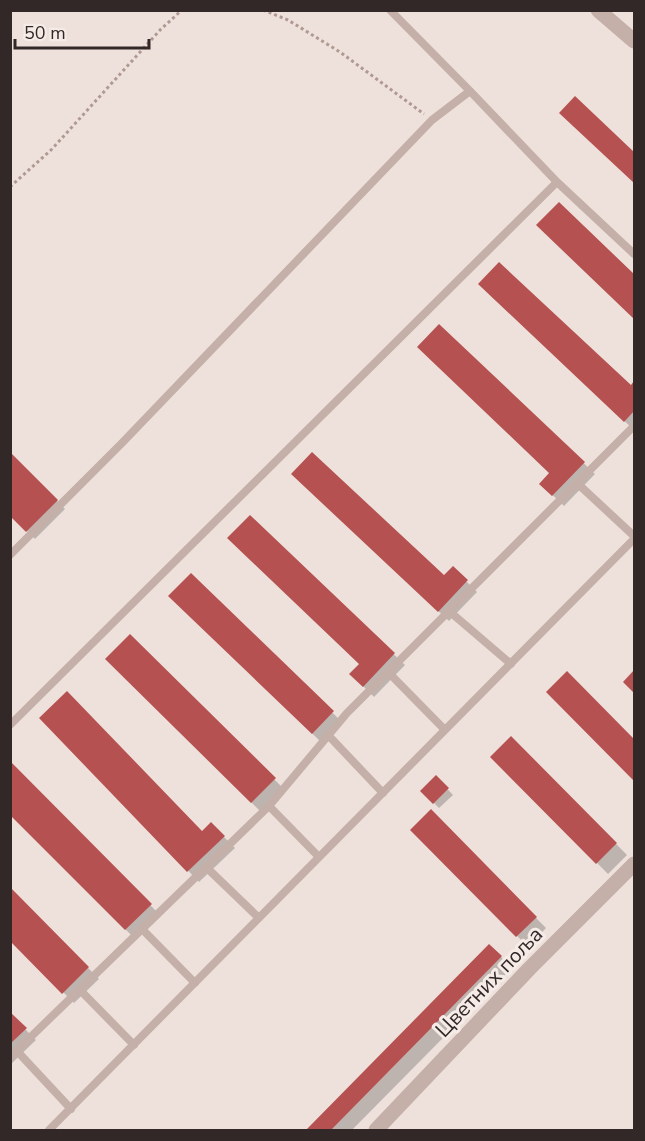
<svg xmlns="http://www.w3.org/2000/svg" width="645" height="1141" font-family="'Nunito Sans',sans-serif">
<rect width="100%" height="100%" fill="#eee1db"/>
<path fill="#0003" d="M 559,204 L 634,276 L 634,317 L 549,236 Z
M 490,295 L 631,387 L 634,384 L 634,430 Z
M 440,326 L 595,474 L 564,506 L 541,484 L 551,473 Z
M 10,454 L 65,509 L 35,539 L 10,514 Z
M 304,485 L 444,577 L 466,581 L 477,592 L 449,621 Z
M 250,517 L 405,665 L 374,697 L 351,674 L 361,664 Z
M 191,575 L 343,723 L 323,744 L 171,596 Z
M 130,636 L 285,790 L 262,813 L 107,659 Z
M 567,674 L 634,741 L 634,779 L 548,692 Z
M 41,718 L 202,833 L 211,824 L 235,848 L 199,882 Z
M 511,738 L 627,855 L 608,874 L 492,757 Z
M 10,763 L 161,916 L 136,940 L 10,812 Z
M 436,777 L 453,795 L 439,808 L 422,791 Z
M 431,812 L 546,928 L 528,947 L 412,830 Z
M 10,889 L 99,979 L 74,1003 L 10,939 Z
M 490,946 L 512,968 L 352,1130 L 308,1130 Z
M 10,1014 L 36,1040 L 10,1065 Z"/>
<path fill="#b65151" d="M 575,96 L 634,152 L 634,183 L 559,113 Z
M 559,202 L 634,274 L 634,319 L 536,225 Z
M 499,262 L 631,385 L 634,381 L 634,411 L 624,422 L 478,284 Z
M 439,324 L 585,462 L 552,496 L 539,484 L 549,473 L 417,347 Z
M 10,452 L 58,500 L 26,532 L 10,516 Z
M 312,452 L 444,575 L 453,566 L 468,580 L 438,612 L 291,474 Z
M 250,515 L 395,653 L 363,687 L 349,674 L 359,664 L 227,538 Z
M 191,573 L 334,711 L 312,734 L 168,596 Z
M 130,634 L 276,778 L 251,803 L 105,659 Z
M 634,670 L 634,693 L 623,682 Z
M 567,671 L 634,739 L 634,781 L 546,692 Z
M 67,691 L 202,831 L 211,822 L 225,836 L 187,872 L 39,718 Z
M 511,736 L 617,843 L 596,864 L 490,757 Z
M 10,761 L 152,904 L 125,930 L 10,815 Z
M 436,775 L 449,788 L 433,804 L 420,791 Z
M 431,809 L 537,917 L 516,937 L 410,830 Z
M 10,887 L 89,967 L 62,994 L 10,941 Z
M 489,944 L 502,956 L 331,1130 L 306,1130 Z
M 10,1012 L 27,1028 L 10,1044 Z"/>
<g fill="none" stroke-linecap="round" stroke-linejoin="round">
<path stroke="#b09993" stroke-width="3" stroke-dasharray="3 3" stroke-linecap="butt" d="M 263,10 L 288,20 L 340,52 L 424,114
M 10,187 L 52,149 L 161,29 L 182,10"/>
<path stroke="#c5afa9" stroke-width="8" d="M 390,10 L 470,91 L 557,182 L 634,254
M 577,483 L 634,536
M 10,555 L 122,443 L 432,120 L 470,91
M 449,611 L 511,664
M 388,672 L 445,730
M 10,725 L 557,182
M 328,735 L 383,793
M 269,806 L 319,857
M 206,867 L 259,918
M 142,929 L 195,983
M 80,990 L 134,1045
M 17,1051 L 71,1109
M 10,1057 L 269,806 L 347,713 L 634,426
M 49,1130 L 634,539"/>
<path stroke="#c5afa9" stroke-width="15" d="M 598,10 L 634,41
M 376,1130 L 529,969 L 634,864"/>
</g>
<g text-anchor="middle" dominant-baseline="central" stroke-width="6" stroke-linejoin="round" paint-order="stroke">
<g font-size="21" fill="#332828" stroke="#f6ece7">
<text transform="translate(489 982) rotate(-46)">Цветних поља</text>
</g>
</g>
<rect width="645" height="1141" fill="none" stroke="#332828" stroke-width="24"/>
<path d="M15 39v9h134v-9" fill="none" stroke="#332828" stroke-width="3"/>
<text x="24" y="39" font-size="18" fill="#332828" stroke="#f6ece7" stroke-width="4.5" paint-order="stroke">50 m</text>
</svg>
